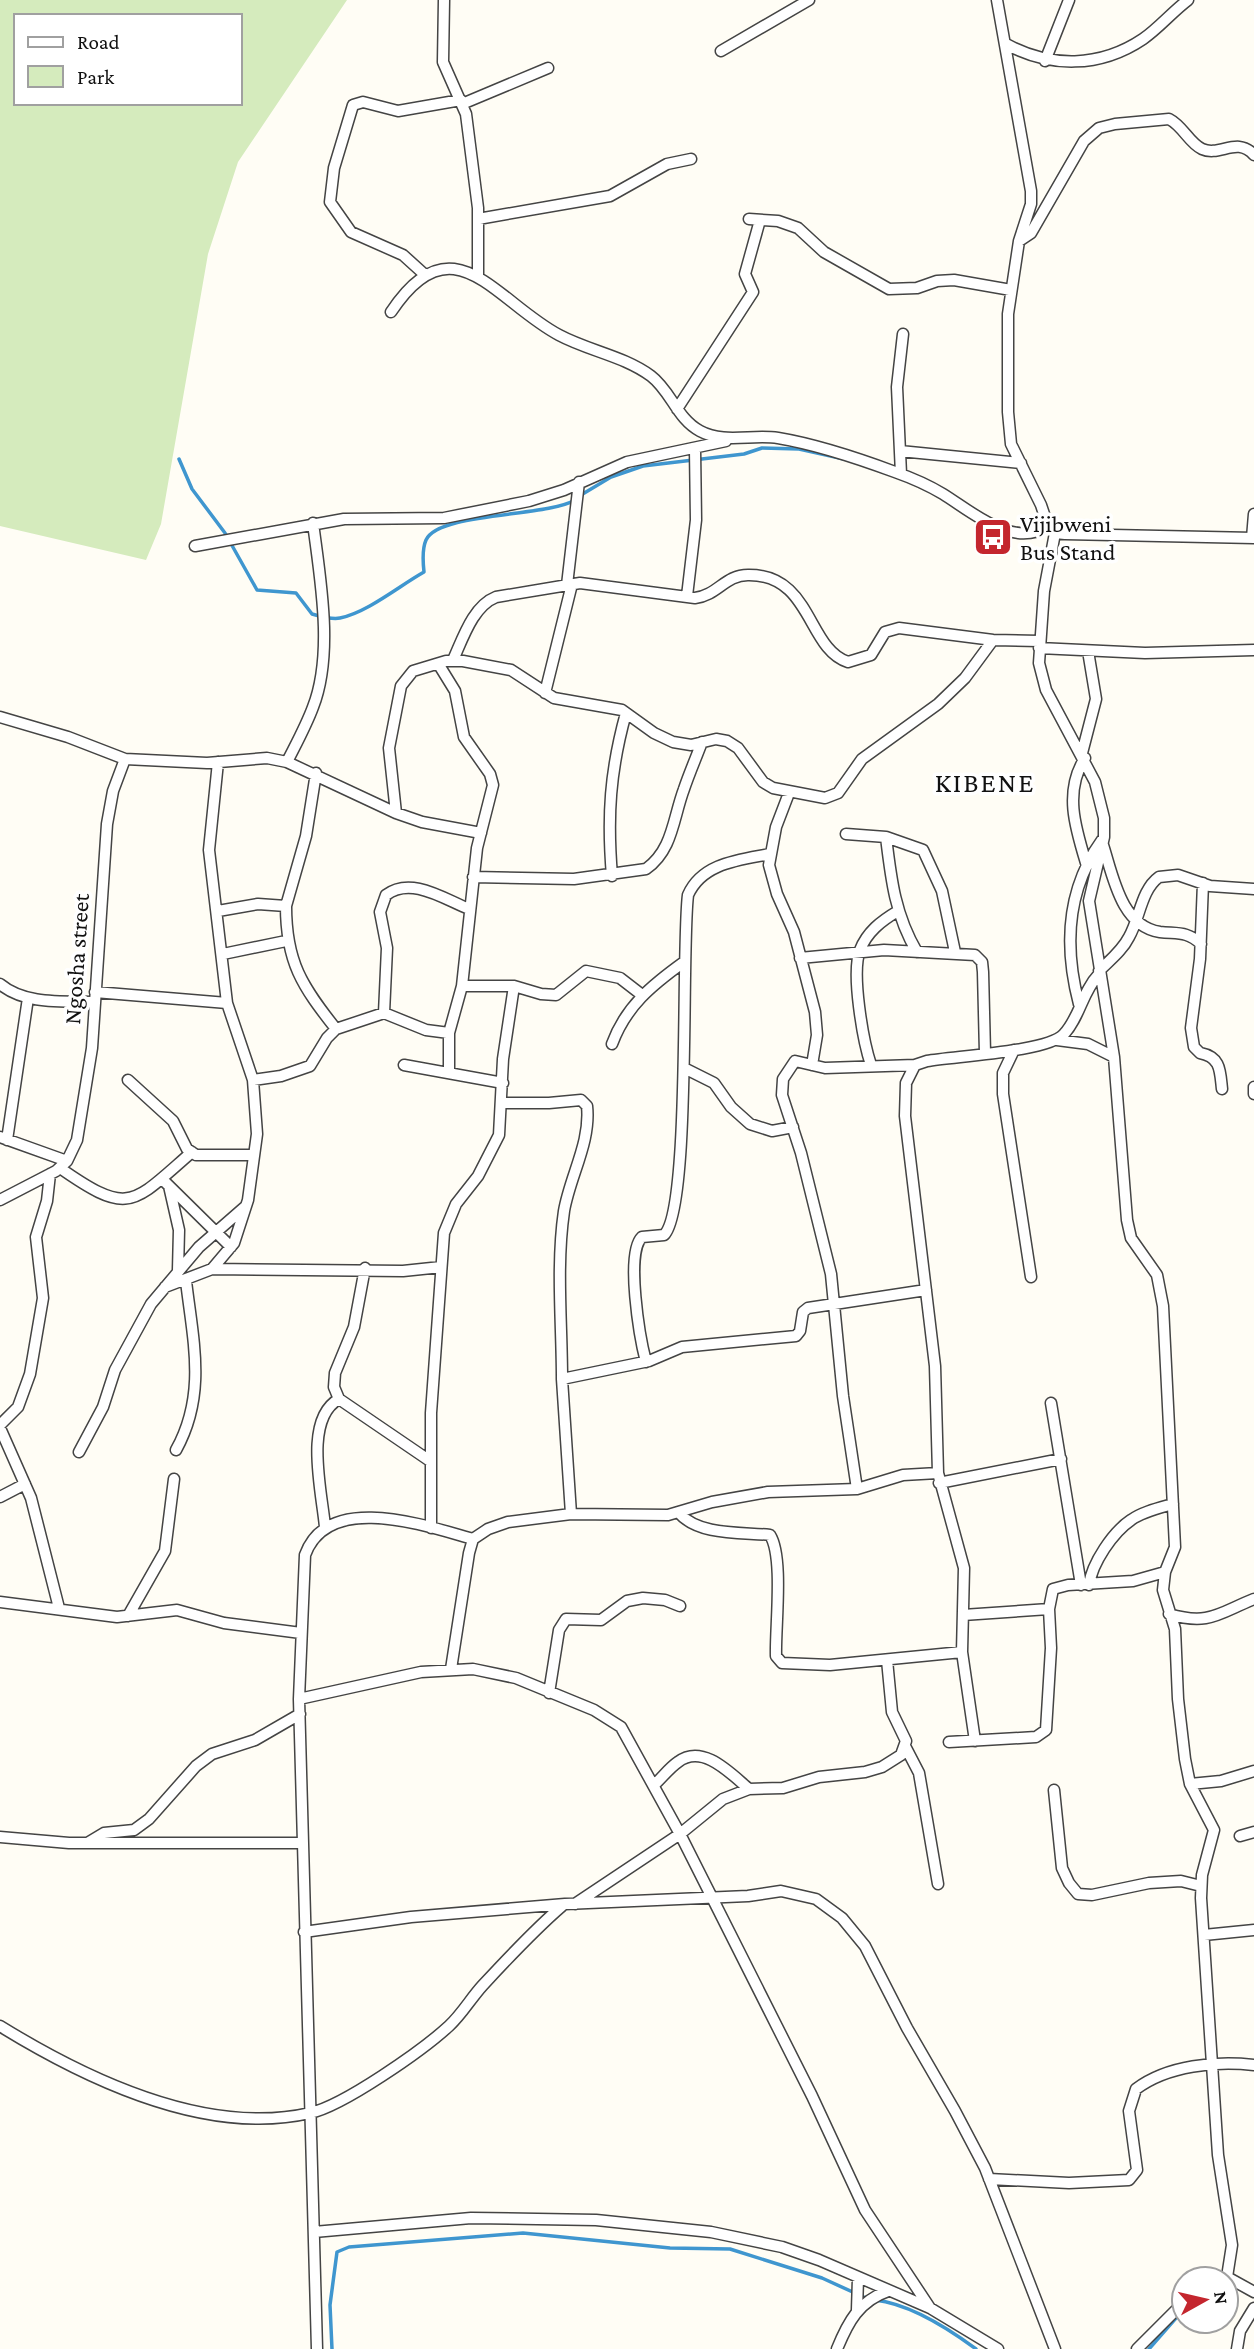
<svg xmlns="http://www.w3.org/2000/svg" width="1254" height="2349" font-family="'Crimson Pro',serif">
<rect width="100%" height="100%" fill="#fffdf5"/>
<path fill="#d5ebbd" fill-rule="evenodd" d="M 0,0 L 347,0 L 238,162 L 208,254 L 161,524 L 146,560 L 0,526 ZM 16,16 L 240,16 L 240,103 L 16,103 Z"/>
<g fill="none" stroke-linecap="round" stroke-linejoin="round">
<path stroke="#3f96cf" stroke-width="3.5" d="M 179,459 L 192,489 L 225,533 L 257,590 L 296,593 L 312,614 C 320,616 331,620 340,618 C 368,612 399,586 424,572 C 423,563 422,549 426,540 C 439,512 547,517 575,500
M 581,495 L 611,477 L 643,466 L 744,454 L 762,448 L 799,449 L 844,459
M 875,2300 C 910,2304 949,2329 976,2349
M 332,2349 L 330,2305 L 337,2252 L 349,2247 L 523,2233 L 670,2248 L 730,2249 L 822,2278 L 868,2299
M 1149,2349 L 1183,2310"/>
<g stroke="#444" stroke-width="13">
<path id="minor" d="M 444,0 L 443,62 L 466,114 L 478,208 L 478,277
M 997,0 L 1031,191 L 1031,204 L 1019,241 L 1008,314 L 1008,412 L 1011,444 L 1041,505 L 1048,526 L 1055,533 L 1065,534 L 1254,538
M 1006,44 C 1050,68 1100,68 1143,39 C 1159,28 1172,12 1188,0
M 721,51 L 809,0
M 1045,61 L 1069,0
M 462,104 L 548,68
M 478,219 L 610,196 L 667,164 L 691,159
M 749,219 L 778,221 L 798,228 L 824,252 L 889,289 L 917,288 L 937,281 L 954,280 L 1011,290
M 1019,241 L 1031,233 L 1084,141 L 1099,128 L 1115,124 L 1169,119 C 1183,126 1189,143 1202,149 C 1220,157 1237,136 1254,155
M 424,274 L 403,255 L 351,232 L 330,202 L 334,168 L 353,105 L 363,102 L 398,111 L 461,100
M 391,312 C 453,218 495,301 559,335 C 589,351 624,356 651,376 C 671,391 677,419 700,431 C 724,444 752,434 778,438 C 814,444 860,459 895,472 C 912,478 928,485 943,494 C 972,512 1013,549 1048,526
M 677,409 L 753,292 L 745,274 L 760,220
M 900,451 L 1021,463
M 901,474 L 897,387 L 903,334
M 1055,533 L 1044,591 L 1039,663 L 1046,690 L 1095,782 L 1104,818 L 1104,837 L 1089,901 L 1114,1057 L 1127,1220 L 1131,1238 L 1157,1275 L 1163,1306 L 1175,1547 L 1165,1572 L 1163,1590 L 1175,1629 L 1178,1699 L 1185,1759 L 1190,1784 L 1214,1830 L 1202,1875 L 1201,1898 L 1218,2155 L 1232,2245 L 1227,2277
M 1252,538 L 1254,514
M 195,546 L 344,519 L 444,518 L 529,501 L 564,490 L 627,462 L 726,441
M 567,585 L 579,482
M 687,596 L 696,520 L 695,449
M 1039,648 L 1145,653 L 1254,650
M 453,660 C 463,638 473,606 496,597 L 580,583 L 695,598 C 718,595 725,575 748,575 C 812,574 807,649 848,662 L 871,655 L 885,632 L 899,628 L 993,640 L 1039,641
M 439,665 L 455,691 L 464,737 L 490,774 L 493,785 L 477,848 L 462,986 L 449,1033 L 449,1071
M 545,693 L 572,584
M 0,717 L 68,737 L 125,759 L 207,763 L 267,758 L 287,762 L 396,813 L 422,822 L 481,833
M 1082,753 L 1096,699 L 1088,651
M 1085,758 C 1063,792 1076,830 1087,866
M 287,762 C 296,744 306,726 313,707 C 334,653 320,578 313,523
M 789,793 L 776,827 L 769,865 L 777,894 L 794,932 L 815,1012 L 817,1035 L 812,1065
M 396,813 L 389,748 L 401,686 L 413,671 L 446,661 L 463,661 L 511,670 L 554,698 L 622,710 L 654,733 L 673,742 L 691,745 L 716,739 L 727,741 L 738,748 L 763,782 L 773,788 L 825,798 L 838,793 L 862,759 L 938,704 L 965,678 L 993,640
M 846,834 L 886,837 L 923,850 L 942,891 L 955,952
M 886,837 C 891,879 895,915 917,952
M 1103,845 C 1113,876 1121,926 1160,932 C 1178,934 1187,931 1201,944
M 612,876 C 607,816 610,771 626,713
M 473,877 L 574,879 L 646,869 C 673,850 673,818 684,789 C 689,774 696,758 702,742
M 1203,883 L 1200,959 L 1191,1028 L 1194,1047 L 1200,1053 C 1221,1057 1220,1071 1222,1089
M 286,906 C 286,962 302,986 336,1029
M 218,911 L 258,904 L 286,906 L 306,836 L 316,773
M 223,954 L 286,941
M 800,958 L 884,950 L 975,955 L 982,962 L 983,972 L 985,1053
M 1099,971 C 1110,960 1122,951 1129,937 C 1140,918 1141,890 1159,877 L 1178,875 L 1210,886 L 1254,889
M 0,984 C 25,1005 63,1001 95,1002
M 462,986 L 514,986 L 541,994 L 556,995 L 586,971 L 620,978 L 642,995
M 95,992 L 227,1003
M 1079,1004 C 1064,947 1066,890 1102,840
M 384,1013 L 387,948 L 380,912 L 386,895 C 411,876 444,899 469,909
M 1057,1040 L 1088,1044 L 1114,1057
M 612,1044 C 626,1006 652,985 684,962
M 1014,1050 L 1003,1073 L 1003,1094 L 1031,1277
M 404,1065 L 503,1083
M 871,1065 C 863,1041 851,973 860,950 C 867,932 881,921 898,911
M 684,1068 L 714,1083 L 731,1107 L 750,1124 L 772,1131 L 793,1127
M 128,1080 L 173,1121 L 187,1149 L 196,1155 L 254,1155
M 253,1080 L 281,1076 L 310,1066 L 327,1038 L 336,1029 L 384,1013 L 426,1030 L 449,1033
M 1254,1087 L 1254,1094
M 502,1103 L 549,1103 L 581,1100 L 587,1106 C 591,1142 570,1176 564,1211 C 556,1266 562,1324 562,1379
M 0,1137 L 67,1161
M 7,1140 L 28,998
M 60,1168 C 130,1217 132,1204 192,1152
M 163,1180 L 231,1247
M 169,1186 L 179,1230 L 178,1270
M 0,1200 L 56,1171 L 67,1161 L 77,1140 L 92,1048 L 107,824 L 113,791 L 125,759
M 365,1268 L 354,1327 L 335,1373 L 334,1387 L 339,1399 L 430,1461
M 212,1269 L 403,1271 L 441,1267
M 165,1287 L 212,1269 L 234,1243 L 248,1200 L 257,1134 L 253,1080 L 227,1003 L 209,850 L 218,762
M 646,1362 C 640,1339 625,1253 642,1237 L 664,1235 C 691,1209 681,948 688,895 C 702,863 739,860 770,854
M 1051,1403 L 1081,1585
M 0,1425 L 18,1407 L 30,1374 L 43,1298 L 36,1237 L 47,1201 L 50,1174
M 0,1428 L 31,1498 L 59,1608
M 176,1450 C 207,1394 193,1341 186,1281
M 79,1452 L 103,1407 L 115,1370 L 151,1304 L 199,1247 L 246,1206
M 939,1483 L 1061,1459
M 857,1489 L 843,1396 L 831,1274 L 801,1153 L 782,1095 L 783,1079 L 795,1061 L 825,1068 L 915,1065
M 0,1497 L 25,1484
M 679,1513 C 699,1536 742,1532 770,1535 C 784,1557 775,1628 776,1656 L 782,1663 L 830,1665 L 962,1652
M 571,1514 L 562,1379 L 649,1361 L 682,1347 L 796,1336 L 800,1331 L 803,1312 L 808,1308 L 926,1290
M 325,1527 C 322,1492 303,1419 339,1399
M 431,1528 L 431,1413 L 444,1233 L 456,1204 L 478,1176 L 499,1135 L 503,1059 L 514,986
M 1089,1585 C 1092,1563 1113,1532 1131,1520 C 1142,1512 1159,1508 1173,1504
M 0,1602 L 117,1617 L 177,1610 L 224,1623 L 301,1633
M 1169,1614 C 1209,1626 1219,1613 1254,1599
M 963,1615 L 1049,1609
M 128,1616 L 165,1551 L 174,1479
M 451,1669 L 469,1553 L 473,1539 L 488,1529 L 508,1522 L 571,1514 L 668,1515 L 712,1502 L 768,1492 L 857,1489 L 903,1475 L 938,1473
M 549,1693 L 559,1630 L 566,1619 L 601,1620 L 627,1601 L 643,1598 L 665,1600 L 680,1606
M 299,1699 L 421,1672 L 473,1669 L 516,1678 L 594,1710 L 621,1727 L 680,1834 L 812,2096 L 865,2210 L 930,2308
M 975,1741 L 962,1652 L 964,1568 L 938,1473 L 935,1366 L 905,1116 L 906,1083 L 915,1065 L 927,1061 C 954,1056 1048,1052 1064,1034 C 1080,1017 1082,992 1099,974
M 949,1742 L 1036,1737 L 1046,1730 L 1051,1648 L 1049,1609 L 1053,1589 L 1068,1585 L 1133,1581 L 1165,1572
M 905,1746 L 919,1773 L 938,1884
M 1190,1784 L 1221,1781 L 1254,1771
M 654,1785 C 662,1778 669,1768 678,1762 C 703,1743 731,1774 749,1789
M 1054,1790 L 1062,1868 L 1069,1883 L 1078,1894 L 1092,1895 L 1149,1883 L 1181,1881 L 1201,1886
M 1240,1836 L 1254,1832
M 0,1837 L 69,1843 L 301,1843
M 89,1842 L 104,1833 L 134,1830 L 149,1819 L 196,1766 L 212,1754 L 255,1740 L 300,1714
M 575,1904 L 680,1834 L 723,1799 L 749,1789 L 783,1788 L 819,1777 L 865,1772 L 882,1767 L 901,1755 L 906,1741 L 892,1712 L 887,1660
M 304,1932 L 411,1917 L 565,1904 L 748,1896 L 781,1891 L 816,1899 L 842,1918 L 865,1946 L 907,2028 L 955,2111 L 985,2168 L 1055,2349
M 1204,1935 L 1254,1930
M 0,2026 C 86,2079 206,2137 310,2113 C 343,2106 423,2050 449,2026 C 462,2014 471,1998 483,1985 C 508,1958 534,1930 562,1906
M 989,2179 L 1069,2183 L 1129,2180 L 1137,2170 L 1129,2111 L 1136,2089 C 1168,2065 1216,2061 1254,2065
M 314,2232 L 471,2218 L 596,2220 L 711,2232 L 782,2247 L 819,2260 L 930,2308 L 998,2349
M 1212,2279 L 1227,2277 L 1254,2292
M 857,2310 L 858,2278
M 317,2349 L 299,1699 L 305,1555 C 328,1491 426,1526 473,1539
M 837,2349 C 848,2322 859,2301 888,2291
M 1137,2349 L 1184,2302
M 1237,2349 L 1240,2331 L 1254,2308"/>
</g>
<use href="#minor" stroke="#fff" stroke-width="10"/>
</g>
<defs>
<g id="bus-square" transform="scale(2.0125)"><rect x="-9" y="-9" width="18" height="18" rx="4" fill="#c4262e" stroke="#fff"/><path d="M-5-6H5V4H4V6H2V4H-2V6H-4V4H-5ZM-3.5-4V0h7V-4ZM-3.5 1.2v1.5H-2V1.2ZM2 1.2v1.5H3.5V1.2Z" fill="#fff"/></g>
</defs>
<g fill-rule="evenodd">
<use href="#bus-square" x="993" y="537"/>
</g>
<g text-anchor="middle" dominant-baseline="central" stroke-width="7" stroke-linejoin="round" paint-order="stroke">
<g font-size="24" fill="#111" stroke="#fff" text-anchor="start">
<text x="1020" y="523">Vijibweni<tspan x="1020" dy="28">Bus Stand</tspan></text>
</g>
<g font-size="24" fill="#111" stroke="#fff">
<text transform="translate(76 959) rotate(-86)">Ngosha street</text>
</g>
<g font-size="28" letter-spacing="2" fill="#111" stroke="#fff">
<text x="985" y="782">KIBENE</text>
</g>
</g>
<rect x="14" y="14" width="228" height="91" fill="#ffffff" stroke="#a0a0a0" stroke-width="2"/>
<rect x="28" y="37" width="35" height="10" fill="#ffffff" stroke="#a0a0a0" stroke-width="2"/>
<text x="77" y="49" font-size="21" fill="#111111">Road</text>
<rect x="28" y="66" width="35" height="21" fill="#d5ebbd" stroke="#a0a0a0" stroke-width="2"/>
<text x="77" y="84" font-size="21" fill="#111111">Park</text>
<g transform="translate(1205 2300) rotate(82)"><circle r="33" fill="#ffffff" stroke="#a0a0a0" stroke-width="2"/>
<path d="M0-5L12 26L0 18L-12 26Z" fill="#c4262e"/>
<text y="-10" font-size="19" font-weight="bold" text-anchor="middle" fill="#111111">N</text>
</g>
</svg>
